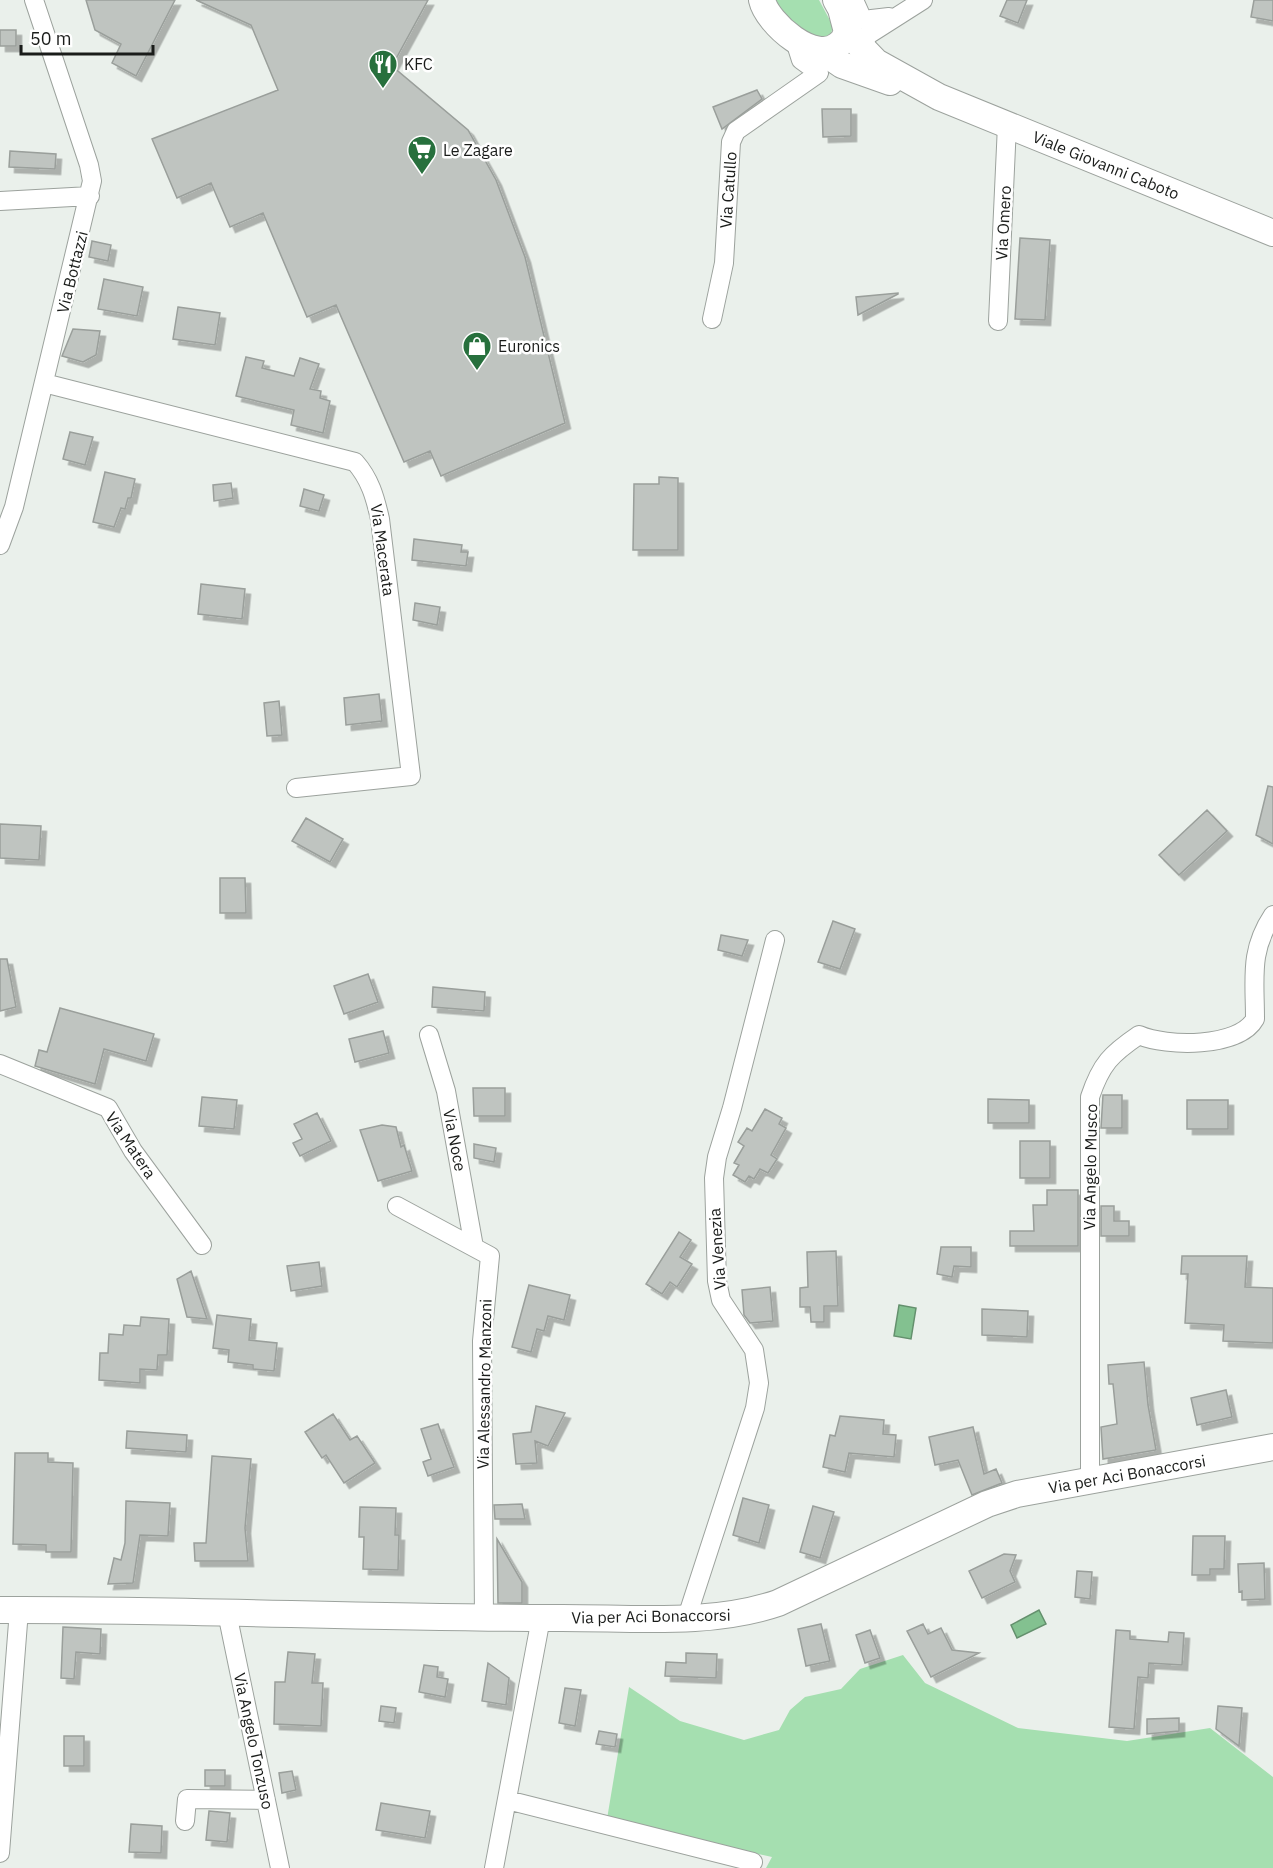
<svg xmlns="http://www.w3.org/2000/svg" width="1273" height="1868" font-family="'IBM Plex Sans',sans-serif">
<defs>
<filter id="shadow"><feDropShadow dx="5.5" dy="5.5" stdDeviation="0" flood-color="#0004"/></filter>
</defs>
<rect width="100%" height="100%" fill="#eaf0eb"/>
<path fill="#a5dfb0" d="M 773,0 L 819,0 L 833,26 L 831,34 L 820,39 C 801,31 785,16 773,0 Z
M 903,1655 L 925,1683 L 1018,1728 L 1127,1741 L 1210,1728 L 1273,1777 L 1273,1868 L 766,1868 L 772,1857 L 607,1819 L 629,1687 L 680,1721 L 744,1740 L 779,1730 L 790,1710 L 805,1697 L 841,1689 L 860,1669 Z"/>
<path fill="#83c190" stroke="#64906d" stroke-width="1.5" d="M 899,1305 L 916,1308 L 911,1339 L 894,1336 Z
M 1039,1610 L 1046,1624 L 1017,1638 L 1011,1625 Z"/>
<path fill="#bfc4c0" stroke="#9a9f9b" stroke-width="1.5" filter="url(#shadow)" d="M 86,0 L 175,0 L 136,76 L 112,63 L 121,44 L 95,30 Z
M 196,0 L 428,0 L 392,66 L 468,130 L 496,180 L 525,257 L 565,423 L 441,476 L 430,451 L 404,462 L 336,305 L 307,317 L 263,213 L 230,227 L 211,183 L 177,198 L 152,139 L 278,90 L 251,25 Z
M 1007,0 L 1027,0 L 1018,23 L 1000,16 Z
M 1254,0 L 1273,0 L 1273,21 L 1251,17 Z
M 0,30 L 16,30 L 16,46 L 0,46 Z
M 757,90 L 762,99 L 722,129 L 713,107 Z
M 822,109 L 851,109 L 851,136 L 823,137 Z
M 10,151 L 56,154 L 55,169 L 9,167 Z
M 1020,238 L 1050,240 L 1045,320 L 1015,319 Z
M 92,241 L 111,245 L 108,261 L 89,257 Z
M 104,279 L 143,287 L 137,316 L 98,309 Z
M 898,293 L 898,294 L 858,315 L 856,297 Z
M 178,307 L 220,313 L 215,345 L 173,339 Z
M 73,329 L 100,331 L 96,355 L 83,362 L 62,356 Z
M 246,357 L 264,361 L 262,368 L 294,376 L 300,358 L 319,364 L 310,389 L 321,391 L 320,398 L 330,401 L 323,433 L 291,425 L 294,410 L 236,396 Z
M 70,432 L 93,437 L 85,465 L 63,459 Z
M 105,472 L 135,479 L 131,498 L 128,498 L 125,509 L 121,508 L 114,527 L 93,522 Z
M 659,477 L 678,478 L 678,550 L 633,550 L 634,484 L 659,484 Z
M 231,483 L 233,498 L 214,501 L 213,485 Z
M 304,489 L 324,495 L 319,511 L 300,506 Z
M 414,539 L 462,545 L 461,552 L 468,552 L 466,566 L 412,560 Z
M 201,584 L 245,589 L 242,619 L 198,614 Z
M 415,603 L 440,607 L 437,625 L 413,620 Z
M 379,694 L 382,721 L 346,725 L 344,698 Z
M 279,701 L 282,735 L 267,736 L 264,703 Z
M 1268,786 L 1273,787 L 1273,844 L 1256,835 Z
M 1207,810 L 1227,831 L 1179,875 L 1159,855 Z
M 306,818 L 343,839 L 330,862 L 292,841 Z
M 0,824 L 41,826 L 39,860 L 0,858 Z
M 220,878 L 245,878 L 246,913 L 220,913 Z
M 833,921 L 855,929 L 840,969 L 818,962 Z
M 721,935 L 748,940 L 742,956 L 718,950 Z
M 0,959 L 7,959 L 16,1007 L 0,1011 Z
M 368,974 L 378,1002 L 344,1014 L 334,986 Z
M 433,987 L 485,992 L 484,1011 L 432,1007 Z
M 60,1008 L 154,1034 L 146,1061 L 104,1049 L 95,1084 L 35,1066 L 39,1050 L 47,1052 Z
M 383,1031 L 389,1053 L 355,1062 L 349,1039 Z
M 473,1088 L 505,1088 L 505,1116 L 474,1116 Z
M 1103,1095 L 1122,1095 L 1122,1128 L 1101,1128 Z
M 202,1097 L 237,1100 L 234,1129 L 199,1126 Z
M 988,1099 L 1029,1100 L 1029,1123 L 988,1123 Z
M 1187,1100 L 1228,1100 L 1228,1129 L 1187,1129 Z
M 765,1109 L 782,1118 L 779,1124 L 786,1128 L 771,1155 L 777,1159 L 768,1173 L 760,1169 L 754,1179 L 749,1176 L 745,1182 L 733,1175 L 739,1165 L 734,1163 L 744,1146 L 738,1142 L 747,1128 L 752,1131 Z
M 317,1113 L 331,1141 L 300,1156 L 293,1143 L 302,1139 L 294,1124 Z
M 382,1125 L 396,1127 L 401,1147 L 404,1145 L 412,1171 L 378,1181 L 360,1130 Z
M 1020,1141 L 1050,1141 L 1050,1178 L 1020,1178 Z
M 474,1144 L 496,1148 L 494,1162 L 474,1158 Z
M 1047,1190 L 1078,1190 L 1078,1246 L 1010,1246 L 1010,1231 L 1034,1231 L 1033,1205 L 1047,1205 Z
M 1101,1206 L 1114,1206 L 1114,1221 L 1129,1221 L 1129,1236 L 1101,1236 Z
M 679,1232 L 691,1240 L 680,1257 L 692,1264 L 677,1287 L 670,1282 L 662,1294 L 646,1284 Z
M 941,1247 L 971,1247 L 971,1267 L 954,1266 L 952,1277 L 937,1274 Z
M 836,1251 L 838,1306 L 824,1306 L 824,1322 L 811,1322 L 810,1307 L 800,1307 L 800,1288 L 808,1287 L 807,1252 Z
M 1182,1256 L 1247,1256 L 1245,1287 L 1273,1288 L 1273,1343 L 1223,1341 L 1224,1325 L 1185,1323 L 1188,1274 L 1181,1274 Z
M 319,1262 L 322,1286 L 291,1291 L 287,1266 Z
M 191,1271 L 207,1319 L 187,1317 L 177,1279 Z
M 529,1285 L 570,1295 L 564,1320 L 548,1316 L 544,1331 L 537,1329 L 531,1352 L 512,1347 Z
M 770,1287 L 773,1321 L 750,1323 L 744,1315 L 742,1290 Z
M 982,1309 L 1028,1311 L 1027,1337 L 982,1335 Z
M 217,1315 L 251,1319 L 249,1340 L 277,1343 L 274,1371 L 253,1369 L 253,1365 L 228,1362 L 229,1350 L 213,1348 Z
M 141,1317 L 169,1319 L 167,1355 L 158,1355 L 157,1370 L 140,1369 L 140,1383 L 99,1380 L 100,1353 L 108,1353 L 109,1334 L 123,1335 L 124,1325 L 140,1326 Z
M 1144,1362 L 1148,1405 L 1156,1450 L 1103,1459 L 1101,1427 L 1117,1424 L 1113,1384 L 1109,1384 L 1108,1365 Z
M 1226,1390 L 1232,1417 L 1197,1425 L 1191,1398 Z
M 536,1406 L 565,1413 L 548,1446 L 535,1441 L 537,1463 L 516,1464 L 513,1434 L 531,1432 Z
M 333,1414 L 350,1440 L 357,1436 L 375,1463 L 344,1483 L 326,1455 L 322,1458 L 305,1432 Z
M 840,1416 L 884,1420 L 883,1434 L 896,1435 L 894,1457 L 849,1453 L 845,1472 L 823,1467 L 830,1435 L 835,1436 Z
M 438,1424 L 454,1467 L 428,1476 L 423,1462 L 431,1459 L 421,1429 Z
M 973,1427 L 984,1474 L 996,1469 L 1002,1483 L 972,1495 L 958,1460 L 935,1465 L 929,1437 Z
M 127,1431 L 187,1435 L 186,1452 L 126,1448 Z
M 15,1453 L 48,1453 L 48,1462 L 73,1463 L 71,1552 L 46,1552 L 46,1545 L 13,1544 Z
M 212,1456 L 251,1459 L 245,1528 L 248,1561 L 195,1561 L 194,1543 L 206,1543 Z
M 743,1498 L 769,1505 L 759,1543 L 733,1535 Z
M 126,1501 L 170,1503 L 168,1536 L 140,1535 L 133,1583 L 108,1584 L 114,1558 L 121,1560 L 125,1543 Z
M 522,1504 L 525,1519 L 495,1519 L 494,1505 Z
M 813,1506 L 834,1512 L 820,1558 L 800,1552 Z
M 360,1507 L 396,1508 L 395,1535 L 399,1535 L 398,1570 L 363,1569 L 364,1537 L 359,1537 Z
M 1193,1536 L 1225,1536 L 1224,1569 L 1210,1569 L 1210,1575 L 1192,1575 Z
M 497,1539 L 522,1582 L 522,1603 L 498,1603 Z
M 1004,1554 L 1016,1555 L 1010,1571 L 1015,1582 L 982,1598 L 969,1571 Z
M 1264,1563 L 1265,1599 L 1242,1600 L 1242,1591 L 1239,1592 L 1238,1564 Z
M 1077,1571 L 1092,1572 L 1090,1599 L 1075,1597 Z
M 821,1624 L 830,1661 L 806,1666 L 798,1629 Z
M 923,1624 L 928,1634 L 941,1628 L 952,1650 L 979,1653 L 931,1677 L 907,1631 Z
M 63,1627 L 101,1629 L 100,1654 L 76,1652 L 74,1679 L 61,1678 Z
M 870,1630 L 880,1658 L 865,1663 L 856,1635 Z
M 1116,1630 L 1130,1631 L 1130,1639 L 1168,1642 L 1169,1632 L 1184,1633 L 1182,1665 L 1149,1663 L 1148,1678 L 1138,1677 L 1134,1729 L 1109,1727 Z
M 288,1652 L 315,1654 L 312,1683 L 323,1683 L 321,1726 L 274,1724 L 275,1682 L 285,1682 Z
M 686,1653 L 717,1654 L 716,1678 L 665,1676 L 666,1662 L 686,1663 Z
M 488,1663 L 509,1678 L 506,1705 L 482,1701 Z
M 424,1665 L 438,1667 L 437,1677 L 448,1679 L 445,1697 L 419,1692 Z
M 565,1688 L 581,1690 L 575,1726 L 559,1723 Z
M 381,1706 L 396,1708 L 394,1723 L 379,1721 Z
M 1218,1706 L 1242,1708 L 1239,1746 L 1216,1729 Z
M 1179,1718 L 1179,1731 L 1147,1734 L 1147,1719 Z
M 599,1731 L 617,1734 L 615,1747 L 596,1744 Z
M 64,1736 L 84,1736 L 84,1766 L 64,1766 Z
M 205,1770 L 225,1770 L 225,1786 L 205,1786 Z
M 292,1771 L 296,1790 L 282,1793 L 279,1773 Z
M 381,1803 L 430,1811 L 425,1838 L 376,1830 Z
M 209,1811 L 230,1813 L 227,1842 L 206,1840 Z
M 131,1824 L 162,1826 L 161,1853 L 129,1852 Z"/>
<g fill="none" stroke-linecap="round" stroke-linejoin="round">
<g stroke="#9ca29d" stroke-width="20">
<path id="street" d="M 854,0 L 863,20 L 889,17
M 861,50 L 868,35 L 923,0
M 0,201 L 90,196
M 712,319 L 724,263 L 731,142 L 736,131 L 819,73 L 801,60 L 795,41
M 998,321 L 1007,125
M 44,383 L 355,462 C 370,479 375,497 380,519 L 411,776 L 296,788
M 0,545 L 14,507 L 92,181 L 89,165 L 34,0
M 429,1035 L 446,1091 L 474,1247
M 0,1064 L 108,1108 L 133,1151 L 202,1245
M 397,1206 L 490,1256 L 482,1341 L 484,1618
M 1090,1480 L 1090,1097 C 1101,1064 1111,1054 1139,1035 C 1166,1047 1239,1048 1255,1019 C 1255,978 1249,951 1273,915
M 227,1613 L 280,1868
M 687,1617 L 755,1408 L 759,1383 L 754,1350 L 721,1300 L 717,1281 L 714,1178 L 717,1157 L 732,1108 L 775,940
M 507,1800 L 753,1862
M 185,1821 L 187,1799 L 266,1800
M 0,1853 L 19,1610
M 494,1868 L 541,1618"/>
</g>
<g stroke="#9ca29d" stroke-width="28">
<path id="secondary" d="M 762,0 C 767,23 816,66 839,44 C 843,42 845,36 847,32 L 841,9 L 836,0
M 847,32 L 876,62 L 939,97 L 1273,233
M 820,50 L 842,65 L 890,82
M 0,1610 C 184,1609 369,1618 553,1618 C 626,1617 708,1627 778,1603 L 987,1504 L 1017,1494 L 1273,1447"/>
</g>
<use href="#street" stroke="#fff" stroke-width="18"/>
<use href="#secondary" stroke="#fff" stroke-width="26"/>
</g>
<defs>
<g id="restaurant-pin" transform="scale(1.5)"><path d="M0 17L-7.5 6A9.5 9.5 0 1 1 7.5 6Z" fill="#27703d" stroke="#fff"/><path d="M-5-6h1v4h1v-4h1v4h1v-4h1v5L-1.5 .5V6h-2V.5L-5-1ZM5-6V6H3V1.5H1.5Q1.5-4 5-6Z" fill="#fff"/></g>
<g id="supermarket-pin" transform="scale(1.5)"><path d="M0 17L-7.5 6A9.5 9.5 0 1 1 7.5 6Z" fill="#27703d" stroke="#fff"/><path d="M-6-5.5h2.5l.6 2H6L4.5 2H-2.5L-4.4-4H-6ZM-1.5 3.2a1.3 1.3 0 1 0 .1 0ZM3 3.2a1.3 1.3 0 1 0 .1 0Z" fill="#fff"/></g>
<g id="shop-pin" transform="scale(1.5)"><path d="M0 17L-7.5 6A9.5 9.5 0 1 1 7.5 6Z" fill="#27703d" stroke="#fff"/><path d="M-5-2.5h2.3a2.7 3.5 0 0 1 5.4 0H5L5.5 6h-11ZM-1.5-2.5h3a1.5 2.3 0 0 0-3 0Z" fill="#fff"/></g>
</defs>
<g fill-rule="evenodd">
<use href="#restaurant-pin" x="383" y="64"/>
<use href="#supermarket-pin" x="422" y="150"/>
<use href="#shop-pin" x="477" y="346"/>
</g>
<g text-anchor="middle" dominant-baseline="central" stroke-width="5" stroke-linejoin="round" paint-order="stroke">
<g font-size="16" fill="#1a1c1a" stroke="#fff" text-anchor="start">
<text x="404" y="64">KFC</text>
<text x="443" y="150">Le Zagare</text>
<text x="498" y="346">Euronics</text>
</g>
<g font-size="16" fill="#1a1c1a" stroke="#fff">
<text transform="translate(1106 165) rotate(22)">Viale Giovanni Caboto</text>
<text transform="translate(728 190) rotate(-86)">Via Catullo</text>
<text transform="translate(1003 223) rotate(-87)">Via Omero</text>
<text transform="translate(72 272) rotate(-76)">Via Bottazzi</text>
<text transform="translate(383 550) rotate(82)">Via Macerata</text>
<text transform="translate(455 1140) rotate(79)">Via Noce</text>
<text transform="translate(131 1145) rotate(56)">Via Matera</text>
<text transform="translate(1090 1167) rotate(-89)">Via Angelo Musco</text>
<text transform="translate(717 1249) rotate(-94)">Via Venezia</text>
<text transform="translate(484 1384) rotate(-89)">Via Alessandro Manzoni</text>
<text transform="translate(1127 1474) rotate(-10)">Via per Aci Bonaccorsi</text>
<text transform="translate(651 1616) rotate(-1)">Via per Aci Bonaccorsi</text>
<text transform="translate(254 1741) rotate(78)">Via Angelo Tonzuso</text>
</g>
</g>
<path d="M21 45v9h132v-9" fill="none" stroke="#1a1c1a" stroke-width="3"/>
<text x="30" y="45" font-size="18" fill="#1a1c1a" stroke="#ffffff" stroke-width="4.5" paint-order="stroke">50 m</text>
</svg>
